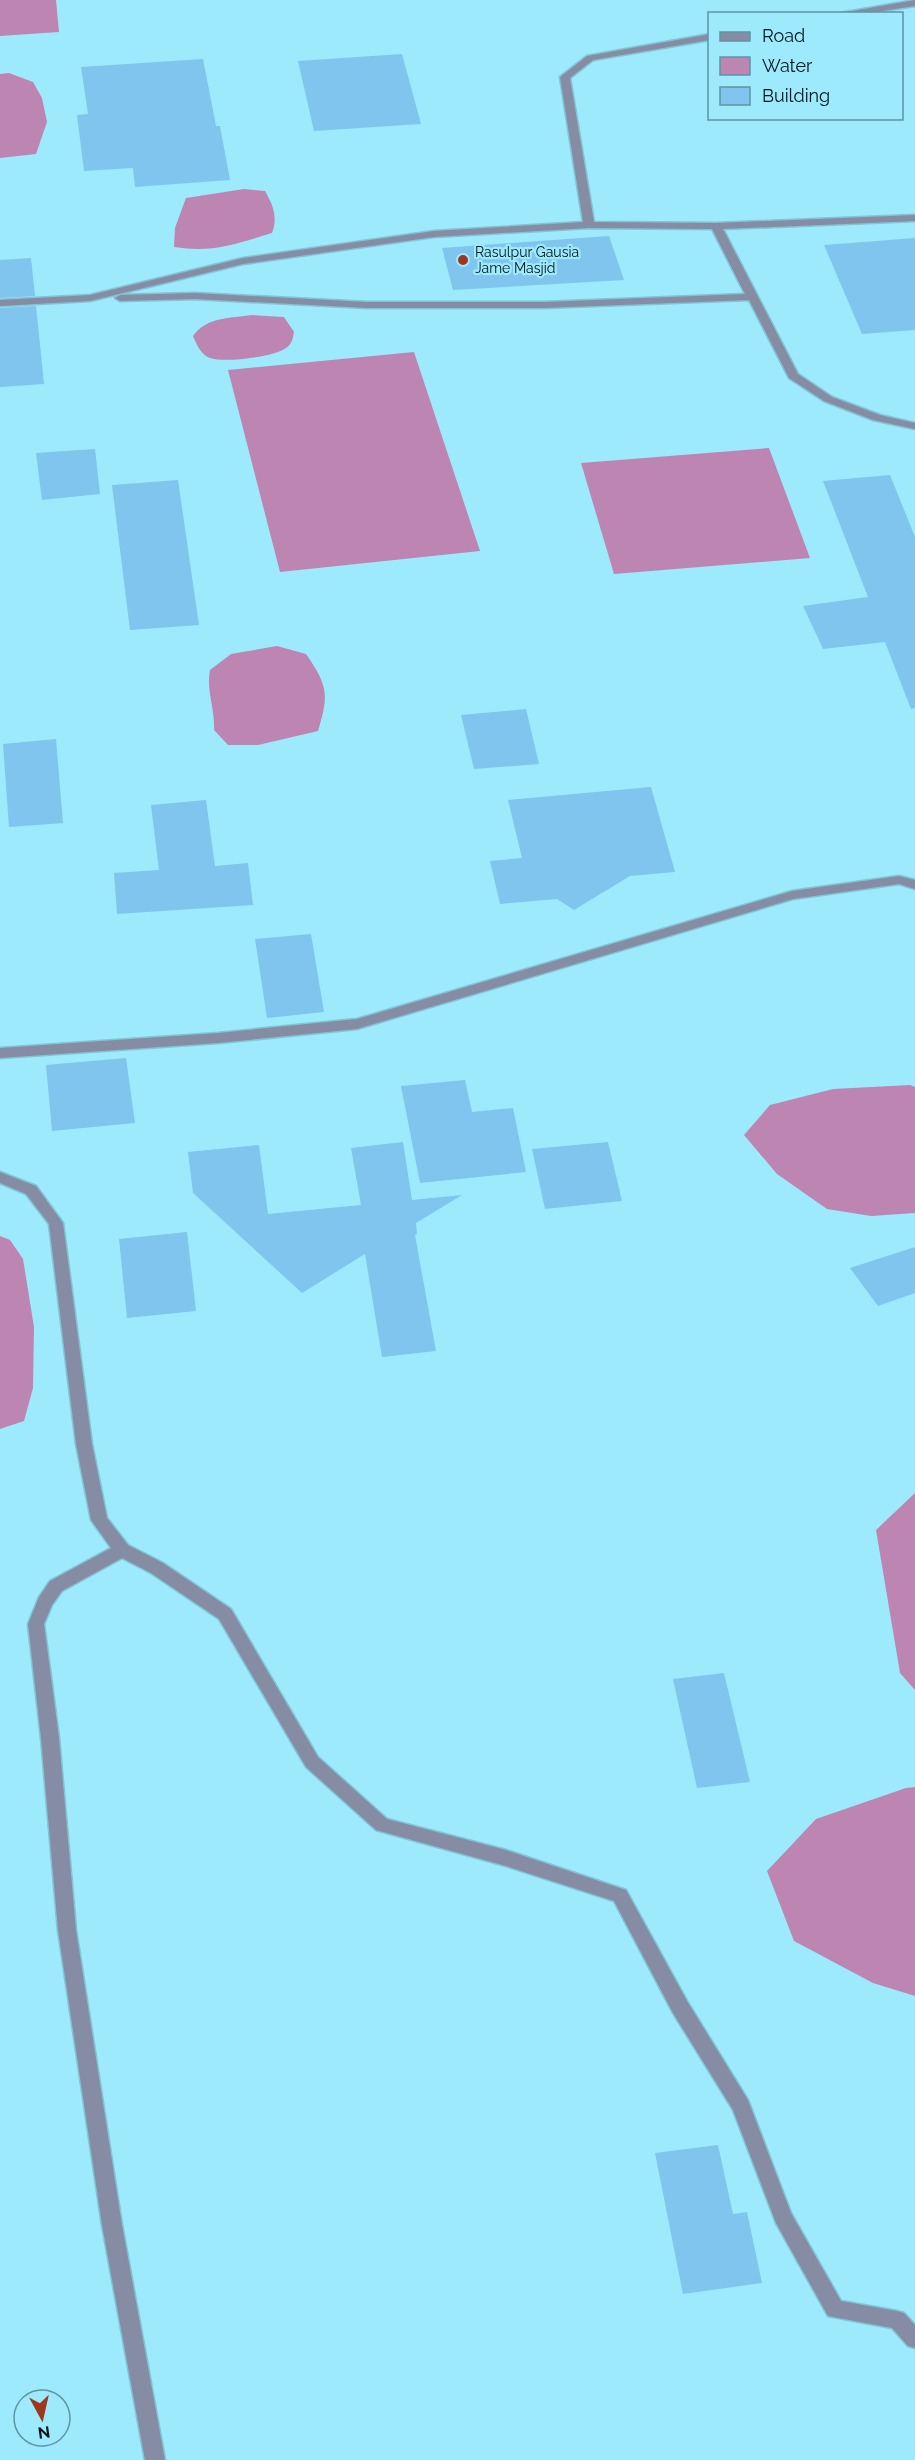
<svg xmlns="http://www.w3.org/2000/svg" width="915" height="2460" font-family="Raleway,sans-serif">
<rect width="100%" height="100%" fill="#9deafc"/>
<path fill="#bd85b1" d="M 0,0 L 56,0 L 59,32 L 0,36 Z
M 9,73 L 33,82 L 42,98 L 47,122 L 36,154 L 0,158 L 0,74 Z
M 244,189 L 265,191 C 273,205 278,217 272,233 C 236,244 212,253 174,247 L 175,228 L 186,198 Z
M 252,315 L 284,317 L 294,332 C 293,338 292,344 286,348 C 274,357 225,363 210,358 C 201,355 197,345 193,336 C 206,317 231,318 252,315 Z
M 414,352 L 480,551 L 280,572 L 228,370 Z
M 769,448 L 810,558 L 614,574 L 581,463 Z
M 277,646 L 306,654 C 328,686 329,694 318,731 L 258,745 L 228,745 L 214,730 C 215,709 206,690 210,670 L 231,654 Z
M 910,1085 L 915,1087 L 915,1213 L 871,1216 L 827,1209 L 777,1174 L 744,1135 L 770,1105 L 833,1089 Z
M 0,1236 L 10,1240 L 23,1259 L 34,1327 L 33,1388 L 24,1421 L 0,1429 Z
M 915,1493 L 915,1690 L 900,1673 L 876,1530 Z
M 915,1787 L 915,1996 L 873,1983 L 794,1941 L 767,1871 L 816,1819 L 906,1788 Z"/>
<path fill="#7fc5ed" d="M 402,54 L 421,124 L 314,131 L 298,61 Z
M 203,59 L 216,126 L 220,126 L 230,180 L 135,187 L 133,168 L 84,171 L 77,115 L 88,114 L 81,67 Z
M 609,236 L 624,280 L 453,290 L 442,248 Z
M 915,238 L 915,330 L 862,334 L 824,245 Z
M 31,258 L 35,296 L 0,298 L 0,260 Z
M 36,306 L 44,384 L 0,387 L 0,308 Z
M 95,449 L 100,494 L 42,500 L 36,453 Z
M 890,475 L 915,537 L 915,708 L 911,709 L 885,642 L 823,649 L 803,606 L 868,597 L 823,481 Z
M 178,480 L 199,625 L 130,630 L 112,485 Z
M 526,709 L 539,764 L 474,769 L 461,715 Z
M 56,739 L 63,823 L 9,827 L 3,744 Z
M 651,787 L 675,872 L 630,876 L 574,910 L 557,899 L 500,904 L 490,861 L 522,858 L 508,800 Z
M 206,800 L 215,866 L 248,863 L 253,905 L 117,914 L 114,873 L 159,870 L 151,805 Z
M 311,934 L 324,1012 L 267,1018 L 255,939 Z
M 126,1058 L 135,1123 L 52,1131 L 46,1065 Z
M 465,1080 L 472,1112 L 513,1108 L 526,1172 L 420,1183 L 401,1086 Z
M 403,1142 L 412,1200 L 462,1195 L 416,1223 L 417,1234 L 415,1235 L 436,1351 L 382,1357 L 365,1254 L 302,1293 L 193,1193 L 188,1152 L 259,1145 L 268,1214 L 361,1205 L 351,1148 Z
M 608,1142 L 622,1201 L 545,1209 L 532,1149 Z
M 187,1232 L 196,1311 L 127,1318 L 119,1239 Z
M 915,1247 L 915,1293 L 878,1306 L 850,1268 Z
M 724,1673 L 750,1782 L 697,1788 L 673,1679 Z
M 718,2145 L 733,2214 L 747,2212 L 762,2283 L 683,2294 L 655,2153 Z"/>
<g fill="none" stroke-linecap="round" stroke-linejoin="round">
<g stroke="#81c4d4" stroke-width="3">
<path id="minor" d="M 915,0 L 915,6 L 863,14 L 835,14 Z
M 710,34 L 710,40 L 593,60 L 570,78 L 594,222 L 716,223 L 915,215 L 915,221 L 723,229 L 798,374 L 832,397 L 880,415 L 915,423 L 915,429 L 873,420 L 824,401 L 789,378 L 749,300 L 544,308 L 367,308 L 195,299 L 120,301 L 115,298 L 120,295 L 195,293 L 367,302 L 544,302 L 745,294 L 712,229 L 589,228 L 434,237 L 243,264 L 90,301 L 0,306 L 0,300 L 90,295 L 243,258 L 434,231 L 583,222 L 560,77 L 587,56 Z
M 899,876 L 915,880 L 915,889 L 899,884 L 793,899 L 357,1029 L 218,1043 L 0,1058 L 0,1048 L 218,1033 L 357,1019 L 792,891 Z
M 0,1172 L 36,1186 L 63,1223 L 92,1444 L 107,1518 L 128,1545 L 163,1563 L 231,1609 L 318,1757 L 387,1819 L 506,1850 L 626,1890 L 687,2001 L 748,2100 L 791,2213 L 841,2301 L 897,2311 L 904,2313 L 915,2325 L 915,2348 L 908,2346 L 892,2328 L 828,2316 L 776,2223 L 733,2110 L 673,2013 L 614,1901 L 506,1866 L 376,1830 L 306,1767 L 219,1619 L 151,1573 L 122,1558 L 62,1591 L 52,1605 L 44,1624 L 59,1738 L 76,1930 L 122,2225 L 165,2460 L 145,2460 L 102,2225 L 58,1930 L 41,1738 L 28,1624 L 39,1597 L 50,1581 L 111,1548 L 91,1520 L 76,1444 L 49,1224 L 26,1194 L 0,1183 Z"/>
</g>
<use href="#minor" fill="#868ca3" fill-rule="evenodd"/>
</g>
<circle fill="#9f361e" stroke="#9deafc" stroke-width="2" cx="463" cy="260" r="6"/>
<g text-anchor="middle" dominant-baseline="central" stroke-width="4.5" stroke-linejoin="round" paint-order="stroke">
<g font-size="14" fill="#00161c" stroke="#9deafc" text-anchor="start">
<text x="475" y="252">Rasulpur Gausia<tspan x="475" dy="16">Jame Masjid</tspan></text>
</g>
</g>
<rect x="708" y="12" width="195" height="108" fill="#9deafc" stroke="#5e95a2" stroke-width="1.5"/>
<rect x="720" y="32" width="30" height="9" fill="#868ca3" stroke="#5e95a2" stroke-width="1.5"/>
<text x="762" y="42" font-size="18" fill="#00161c">Road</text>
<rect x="720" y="57" width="30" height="18" fill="#bd85b1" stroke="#5e95a2" stroke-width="1.5"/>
<text x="762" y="72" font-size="18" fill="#00161c">Water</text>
<rect x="720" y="87" width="30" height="18" fill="#7fc5ed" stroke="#5e95a2" stroke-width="1.5"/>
<text x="762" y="102" font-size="18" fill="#00161c">Building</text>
<g transform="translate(42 2418) rotate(172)"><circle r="28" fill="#9deafc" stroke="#5e95a2" stroke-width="1.5"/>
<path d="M0-4.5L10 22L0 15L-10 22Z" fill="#9f361e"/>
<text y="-9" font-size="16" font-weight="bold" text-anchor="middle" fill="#00161c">N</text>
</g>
</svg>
